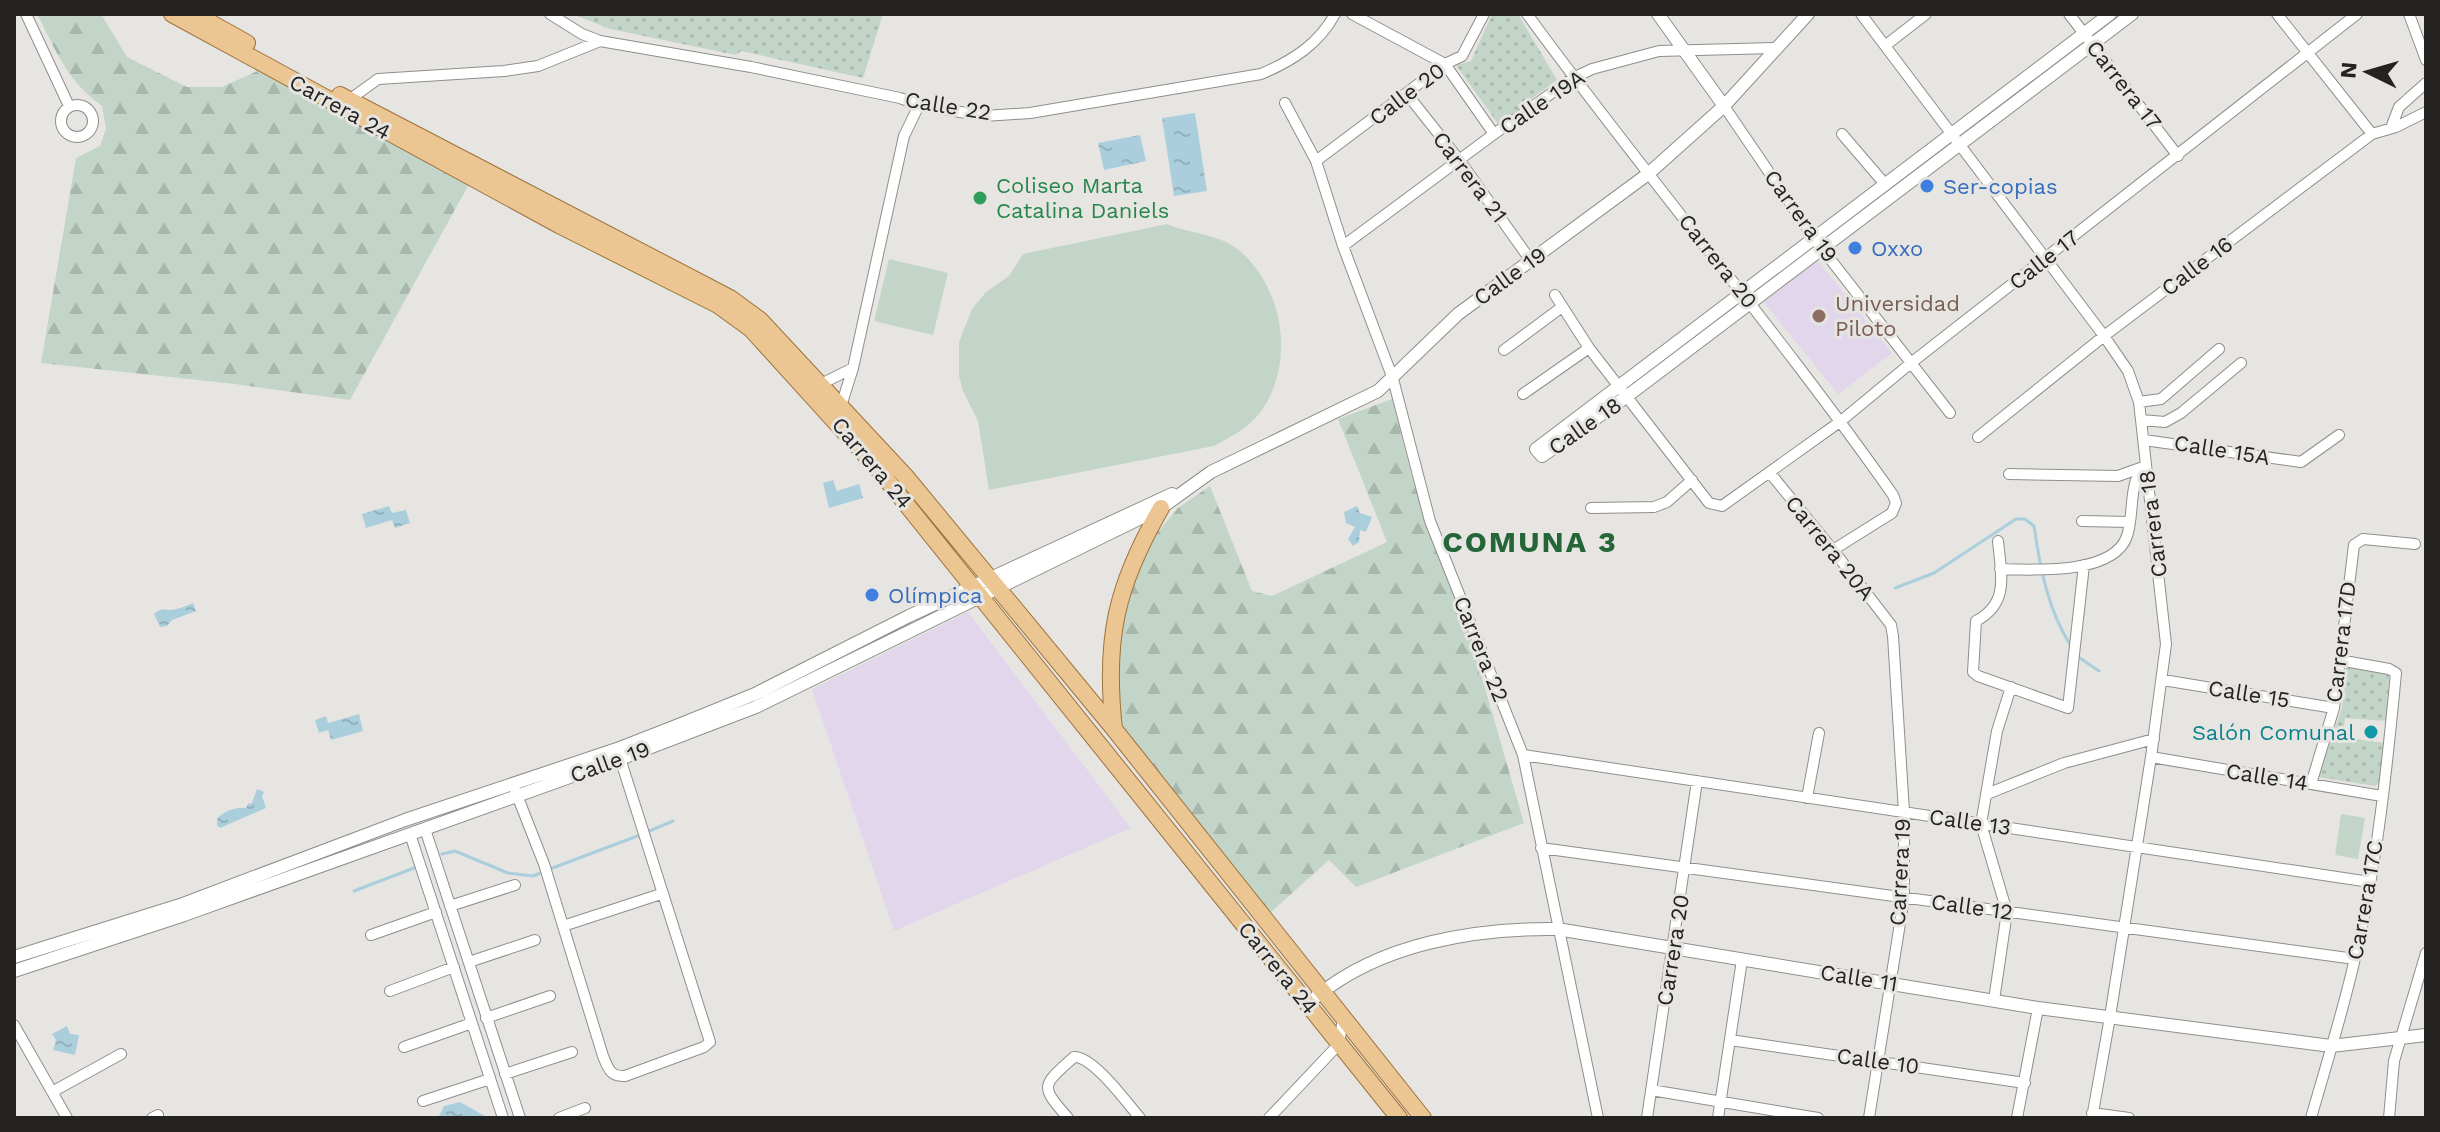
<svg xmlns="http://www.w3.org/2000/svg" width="2440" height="1132" font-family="'Work Sans',sans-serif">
<defs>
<pattern id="grass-dots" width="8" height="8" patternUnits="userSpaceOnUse" patternTransform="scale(2)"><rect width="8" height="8" fill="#c3d5c9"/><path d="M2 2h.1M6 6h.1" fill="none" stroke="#a7b7ac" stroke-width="1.8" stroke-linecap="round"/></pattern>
<pattern id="forest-firs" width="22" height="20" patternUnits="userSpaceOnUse" patternTransform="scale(2)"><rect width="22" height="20" fill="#c3d5c9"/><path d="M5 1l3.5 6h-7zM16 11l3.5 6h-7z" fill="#a7b7ac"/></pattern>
<pattern id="water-ripples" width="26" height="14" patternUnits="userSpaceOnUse" patternTransform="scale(2)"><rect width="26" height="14" fill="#abcedd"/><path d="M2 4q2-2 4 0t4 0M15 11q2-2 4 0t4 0" fill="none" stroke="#93b1bd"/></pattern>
</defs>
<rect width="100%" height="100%" fill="#e7e5e1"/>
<path fill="#e1d6eb" d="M 1817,260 L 1892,353 L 1838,394 L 1763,301 Z
M 968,612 L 1131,828 L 894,931 L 812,689 Z"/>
<path fill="url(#grass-dots)" d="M 572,14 L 883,14 L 863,78 L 741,51 L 736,55 L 610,29 Z
M 1492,14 L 1518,14 L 1557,80 L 1498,124 L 1456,65 L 1471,61 Z
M 2346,662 L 2384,669 L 2389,677 L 2386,721 L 2345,718 L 2343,737 L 2384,743 L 2379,783 L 2375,786 L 2318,777 L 2342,708 Z"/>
<path fill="url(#forest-firs)" d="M 37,14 L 101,14 L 127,57 L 187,87 L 222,87 L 257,71 L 469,184 L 350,400 L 235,384 L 41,363 L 76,158 L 100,146 L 106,129 L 102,106 C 66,80 57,52 37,14 Z
M 1392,399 L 1411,474 L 1430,534 L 1467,626 L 1524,823 L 1356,887 L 1329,860 L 1270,913 L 1143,755 L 1122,724 L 1115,671 L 1127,594 L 1146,546 L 1178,508 L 1210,486 L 1252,591 L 1272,596 L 1387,542 L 1338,419 Z"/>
<path fill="#c3d5c9" d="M 1167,224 C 1190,234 1215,233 1236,248 C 1284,285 1297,365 1259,414 C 1247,428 1231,437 1214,446 L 989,490 L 978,421 L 963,391 L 959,376 L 959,342 L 972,309 L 986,292 L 1009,276 L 1023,254 Z
M 889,259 L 948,273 L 933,335 L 874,321 Z
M 2341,814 L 2365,818 L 2358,859 L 2335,855 Z"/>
<path fill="url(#water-ripples)" d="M 1195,113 L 1207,191 L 1174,196 L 1162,118 Z
M 1140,135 L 1146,161 L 1104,170 L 1098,143 Z
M 833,480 L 837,491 L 859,484 L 863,498 L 829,508 L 823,483 Z
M 389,506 L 392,513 L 406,510 L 410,523 L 395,528 L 392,520 L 366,528 L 362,514 Z
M 1357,506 L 1360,513 L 1372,517 L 1366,532 L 1360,530 L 1359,542 L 1353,546 L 1348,539 L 1355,527 L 1346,523 L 1344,512 Z
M 193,603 L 196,611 L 172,620 L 167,626 L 160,627 L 154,614 C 163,606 166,612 176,609 C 182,608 188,605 193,603 Z
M 359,714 L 363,731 L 331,740 L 328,730 L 319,733 L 315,720 L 326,716 L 328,723 Z
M 257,789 L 264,792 L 262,796 L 266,808 L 220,828 L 217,825 L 217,819 C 224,811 235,807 246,808 L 248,804 L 252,803 Z
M 67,1026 L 70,1034 L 79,1035 L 75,1055 L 53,1050 L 56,1040 L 52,1034 Z
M 460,1102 L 485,1116 L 484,1118 L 438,1118 L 444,1106 Z"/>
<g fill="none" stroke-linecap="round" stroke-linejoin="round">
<path stroke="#abcedd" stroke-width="3" d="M 1895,588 L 1934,573 L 2016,519 L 2025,519 L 2034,526 C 2040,567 2048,611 2071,646
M 2077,656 L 2099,671
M 647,832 L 673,821
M 442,854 L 455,851 L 508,873 L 533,876 L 543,872
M 550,869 L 640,835
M 354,891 L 414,868"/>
<g stroke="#908e8a" stroke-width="12">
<path id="minor" d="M 26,14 L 69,106
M 550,14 L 582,34 L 600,41 L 751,67 L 900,98 L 919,105 L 984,116 L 1030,113 L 1261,74 C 1292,61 1319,44 1335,14
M 1352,14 L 1445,64 L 1494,134
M 1527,14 C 1646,177 1777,330 1893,495 L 1896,503 L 1892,513 L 1833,550
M 1861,14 L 2104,336 L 2128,371 L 2139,402 L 2166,644 L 2151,757 L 2110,1017 L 2092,1118
M 2069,14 L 2178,156
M 2277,14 L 2372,134
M 2409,14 L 2426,60
M 1886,45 L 1926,14
M 1407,94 L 1460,161 L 1531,261
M 349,100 L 378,79 L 504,71 L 538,66 L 600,41
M 1285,103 L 1316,161 L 1343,246 L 1393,379 L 1430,521 L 1523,755 L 1598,1118
M61 121a16 16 0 1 1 32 0a16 16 0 1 1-32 0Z
M 1724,106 L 1813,237 L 1950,413
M 2391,128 L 2399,107 L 2426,83
M 1842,134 L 1884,183
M 1316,161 L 1445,64 L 1462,56 L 1484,14
M 1343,246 L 1494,134 L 1573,78 L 1592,69 L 1659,51 L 1775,48
M 1555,295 L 1589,348 L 1709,503 L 1722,506 L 1841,421 L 1911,363 L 2357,14
M 1504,350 L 1562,307
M 821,384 L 853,368
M 1523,394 L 1589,348
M 2139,402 L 2161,399 L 2219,349
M 841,406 L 853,368 L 904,136 L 919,105
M 2141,420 L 2165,422 L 2181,413 L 2241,363
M 1978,437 L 2104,336 L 2372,134 L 2396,127 L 2426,112
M 2144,440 L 2301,462 L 2339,435
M 1770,473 L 1833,550 L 1891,625 L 1893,636 L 1904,812 L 1904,898 L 1869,1118
M 2009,474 L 2118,476 L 2146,466
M 1591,508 L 1654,507 L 1667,502 L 1692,480
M 2082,521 L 2130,522
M 1998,541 C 2001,574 2010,603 1976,621 L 1973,672 L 1978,676 L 2068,708 L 2084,565
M 2000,569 C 2034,570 2114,575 2127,536 C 2133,518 2130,498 2136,480 L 2147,471
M 2163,680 L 2334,708
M 1523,755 L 2370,882
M 2151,757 L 2382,796
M 2311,784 L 2334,708 L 2354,545 L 2363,539 L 2415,544
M 515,790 L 544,864 L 603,1056 C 608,1068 610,1077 625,1076 L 704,1047 L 710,1042 L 619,755
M 1987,794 L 2064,763 L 2154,739
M 1807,798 L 1819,733
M 425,829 L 520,1118
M 410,834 L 503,1118
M 1541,848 L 2355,959
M 450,906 L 515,885
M 563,926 L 661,894
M 371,935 L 436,912
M 469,962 L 535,940
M 390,991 L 454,967
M 1994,1000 L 2007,912 L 1981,824 L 1997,731 L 2011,687
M 486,1018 L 550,996
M 14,1025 L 67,1118
M 1730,1040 L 2025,1083
M 404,1047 L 472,1023
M 505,1074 L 572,1052
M 1651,1090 L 1818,1118
M 52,1092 L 121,1054
M 423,1101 L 490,1079
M 2092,1113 L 2129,1118
M 152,1118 L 158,1115
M 559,1118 L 585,1108
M 1068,1118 C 1039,1085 1042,1086 1074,1057 C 1093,1056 1127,1103 1140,1118
M 1269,1118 L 1339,1044 L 1343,1018
M 1647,1118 L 1697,781
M 1718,1118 L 1742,960
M 2017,1118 L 2038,1008
M 2311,1118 C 2326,1065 2343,1012 2355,958 C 2377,865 2387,768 2396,673 L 2389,669 L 2339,660
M 2389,1118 L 2394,1061 L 2426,953"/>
</g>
<g stroke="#908e8a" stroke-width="14">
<path id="tertiary" d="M 1658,14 L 1724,106
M 2110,14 L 1536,449 L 1542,456 L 1626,397 L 2132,14
M 14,957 L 180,905 L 405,820 L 617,749 L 681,724 L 755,694 L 909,616 L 1172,494
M 14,971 L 184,915 L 620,759 L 756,707 L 1161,508 L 1211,472 L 1378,391 L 1458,314 L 1648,174 L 1724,106 L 1808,14
M 1316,997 C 1381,943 1476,928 1557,929 L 2038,1008 L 2331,1046 L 2426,1035"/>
</g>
<g stroke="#9c733c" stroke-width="18">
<path id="primary" d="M 172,14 L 559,225 L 718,305 L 751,329 L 878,469 L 1399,1118
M 195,14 L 247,43
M 340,95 L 730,298 L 760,320 L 907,478 L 1114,729 L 1423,1118
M 1114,729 C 1104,639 1116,586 1161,508"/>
</g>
<use href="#minor" stroke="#fff" stroke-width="10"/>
<use href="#tertiary" stroke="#fff" stroke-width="12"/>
<use href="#primary" stroke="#ebc592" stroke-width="16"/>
</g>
<g fill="#3f7fe0" stroke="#e7e5e1" stroke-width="3">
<circle cx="1927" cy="186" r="8"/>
<circle cx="1855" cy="248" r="8"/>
<circle cx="872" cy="595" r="8"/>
</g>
<circle fill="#2e9e5b" stroke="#e7e5e1" stroke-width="3" cx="980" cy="198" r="8"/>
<circle fill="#8d6e63" stroke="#e7e5e1" stroke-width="3" cx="1819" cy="316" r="8"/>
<circle fill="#0f9aa8" stroke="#e7e5e1" stroke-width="3" cx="2371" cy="732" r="8"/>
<g text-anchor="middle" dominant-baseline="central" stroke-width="6" stroke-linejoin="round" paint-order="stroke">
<g font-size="22" fill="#242322" stroke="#e7e5e1">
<text transform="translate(2124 85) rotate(52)">Carrera 17</text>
<text transform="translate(1407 94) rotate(-37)">Calle 20</text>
<text transform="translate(1542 102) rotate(-34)">Calle 19A</text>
<text transform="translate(948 106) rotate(9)">Calle 22</text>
<text transform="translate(340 107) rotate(29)">Carrera 24</text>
<text transform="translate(1470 177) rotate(53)">Carrera 21</text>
<text transform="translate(1801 216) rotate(54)">Carrera 19</text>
<text transform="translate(2044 260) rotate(-38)">Calle 17</text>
<text transform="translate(1718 261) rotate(52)">Carrera 20</text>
<text transform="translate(2197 266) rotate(-37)">Calle 16</text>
<text transform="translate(1510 276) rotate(-36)">Calle 19</text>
<text transform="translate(1585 426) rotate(-35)">Calle 18</text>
<text transform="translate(2222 450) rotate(9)">Calle 15A</text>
<text transform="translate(872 463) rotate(50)">Carrera 24</text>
<text transform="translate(2153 524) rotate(-97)">Carrera 18</text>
<text transform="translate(1830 548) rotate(51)">Carrera 20A</text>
<text transform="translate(2341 642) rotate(-83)">Carrera 17D</text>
<text transform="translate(1481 649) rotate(68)">Carrera 22</text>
<text transform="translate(2249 694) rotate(9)">Calle 15</text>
<text transform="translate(610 762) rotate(-20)">Calle 19</text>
<text transform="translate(2267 777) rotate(9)">Calle 14</text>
<text transform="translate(1970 822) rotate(8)">Calle 13</text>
<text transform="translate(1900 872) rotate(-87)">Carrera 19</text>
<text transform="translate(2365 900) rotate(-80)">Carrera 17C</text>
<text transform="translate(1972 907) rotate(8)">Calle 12</text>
<text transform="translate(1673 950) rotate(-81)">Carrera 20</text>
<text transform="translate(1278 968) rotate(51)">Carrera 24</text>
<text transform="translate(1859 978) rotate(9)">Calle 11</text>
<text transform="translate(1878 1061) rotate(8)">Calle 10</text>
</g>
<g font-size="22" fill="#27864d" stroke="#e7e5e1" text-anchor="start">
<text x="996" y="185">Coliseo Marta<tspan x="996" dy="25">Catalina Daniels</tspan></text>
</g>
<g font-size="22" fill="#366cbe" stroke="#e7e5e1" text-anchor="start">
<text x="1943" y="186">Ser-copias</text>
<text x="1871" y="248">Oxxo</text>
<text x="888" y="595">Olímpica</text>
</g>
<g font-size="22" fill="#785e54" stroke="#e7e5e1" text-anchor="start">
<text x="1835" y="303">Universidad<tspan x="1835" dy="25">Piloto</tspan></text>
</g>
<g font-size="22" fill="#0d838f" stroke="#e7e5e1" text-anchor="end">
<text x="2355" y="732">Salón Comunal</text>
</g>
<g font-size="30" font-weight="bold" letter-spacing="2" fill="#246638" stroke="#e7e5e1">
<text x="1530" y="541">COMUNA 3</text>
</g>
</g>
<rect width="2440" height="1132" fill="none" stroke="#242322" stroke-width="32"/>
<g transform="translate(2368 72) rotate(275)" stroke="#e7e5e1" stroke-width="6" paint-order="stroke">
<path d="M0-6L14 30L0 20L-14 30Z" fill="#242322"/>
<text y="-12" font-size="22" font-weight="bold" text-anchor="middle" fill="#242322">N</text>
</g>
</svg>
